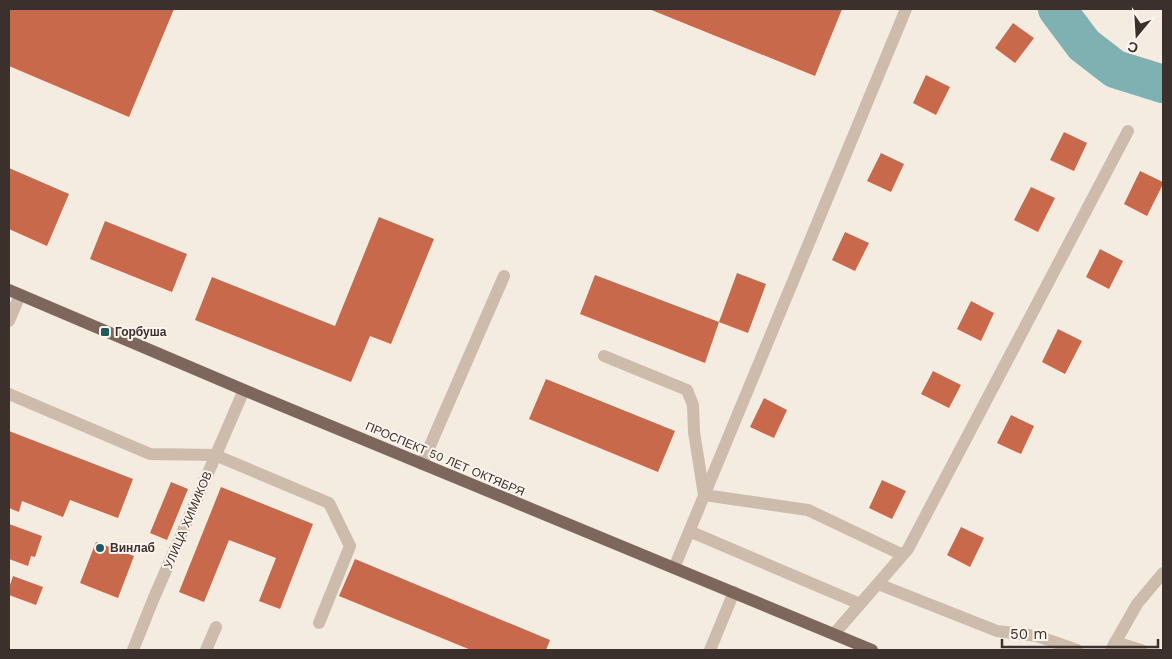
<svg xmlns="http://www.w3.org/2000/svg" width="1172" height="659" font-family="'Work Sans',sans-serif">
<rect width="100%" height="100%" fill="#f4ebe1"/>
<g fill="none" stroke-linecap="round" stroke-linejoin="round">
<path stroke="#7fb0b2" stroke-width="38" d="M 1057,9 L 1084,45 L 1115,69 L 1163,84"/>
</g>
<path fill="#c8694b" d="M 9,9 L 174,9 L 129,117 L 9,66 Z
M 649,9 L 842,9 L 815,76 Z
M 1013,23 L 1034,38 L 1015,63 L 995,48 Z
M 926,75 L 950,87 L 936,115 L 913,103 Z
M 1064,132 L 1087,143 L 1074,171 L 1050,160 Z
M 881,153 L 904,164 L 891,192 L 867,181 Z
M 9,168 L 69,194 L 47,246 L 9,229 Z
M 1140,171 L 1163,182 L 1163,184 L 1147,216 L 1124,204 Z
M 1031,187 L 1055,198 L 1038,232 L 1014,220 Z
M 379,217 L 434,239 L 391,344 L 370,336 L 351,382 L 195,320 L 212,277 L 335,326 Z
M 105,221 L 187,254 L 172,292 L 90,259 Z
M 845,232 L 869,243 L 855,271 L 832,260 Z
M 1100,249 L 1123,261 L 1109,289 L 1086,277 Z
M 737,273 L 766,284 L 748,333 L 719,322 L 705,363 L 580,314 L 595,275 L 719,322 Z
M 971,301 L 994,313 L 981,341 L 957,329 Z
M 1058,329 L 1082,341 L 1065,374 L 1042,362 Z
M 933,371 L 961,385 L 949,408 L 921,394 Z
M 546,379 L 675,431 L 658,472 L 529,419 Z
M 764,398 L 787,410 L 774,438 L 750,427 Z
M 1011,415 L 1034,426 L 1021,454 L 997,443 Z
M 9,431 L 133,479 L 118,518 L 70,500 L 63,517 L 22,501 L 19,512 L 9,508 Z
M 882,480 L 906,491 L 892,519 L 869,508 Z
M 171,482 L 188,489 L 167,540 L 150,533 Z
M 221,487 L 313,524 L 280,609 L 259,601 L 276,558 L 229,540 L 204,602 L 179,592 Z
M 9,524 L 42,536 L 35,557 L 31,556 L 28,566 L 9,559 Z
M 961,527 L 984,538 L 970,567 L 947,555 Z
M 96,542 L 134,556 L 118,598 L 80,583 Z
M 355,559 L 550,640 L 546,650 L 471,650 L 339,596 Z
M 13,576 L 43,587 L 36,605 L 9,595 L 9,588 Z"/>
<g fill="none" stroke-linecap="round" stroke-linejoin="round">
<path stroke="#cdbbac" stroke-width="12" d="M 9,321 L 20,295
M 604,356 L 687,390 L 693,405 L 694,432 L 704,495 L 808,510 L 903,555
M 9,394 L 150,454 L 215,455 L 329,503 L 350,546 L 319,623
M 422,464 L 504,276
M 689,531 L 860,604
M 674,568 L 906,9
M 878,584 L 997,631 L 1037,636 L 1077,650
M 834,634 L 908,549 L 1128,131
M 1115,642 L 1141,650
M 133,650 L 153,600 L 244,390
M 206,650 L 216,627
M 710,650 L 734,592
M 1111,650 L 1137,604 L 1163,573"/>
<path stroke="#7d675c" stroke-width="12" d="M 9,290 L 244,390 L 872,650"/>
</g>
<g fill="#1f5a5e" stroke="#fbf5ee" stroke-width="2">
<rect x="100" y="327" width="10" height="10" rx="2.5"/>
<circle cx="100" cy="548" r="5"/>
</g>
<g text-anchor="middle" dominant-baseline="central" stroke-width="4" stroke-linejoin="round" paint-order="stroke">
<g font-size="12" font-weight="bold" fill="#3b302b" stroke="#fbf5ee" text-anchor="start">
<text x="115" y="332">Горбуша</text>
<text x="110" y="548">Винлаб</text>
</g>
<g font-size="12" fill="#3b302b" stroke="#fbf5ee">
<text transform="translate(445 459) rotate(23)">ПРОСПЕКТ 50 ЛЕТ ОКТЯБРЯ</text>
<text transform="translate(188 520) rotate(-67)">УЛИЦА ХИМИКОВ</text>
</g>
</g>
<rect width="1172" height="659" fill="none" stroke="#3b302b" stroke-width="20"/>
<g transform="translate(1137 35) rotate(198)" stroke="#fbf5ee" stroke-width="4" paint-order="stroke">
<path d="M0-4L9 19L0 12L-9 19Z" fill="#3b302b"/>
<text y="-8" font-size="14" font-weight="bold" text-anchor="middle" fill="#3b302b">С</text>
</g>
<path d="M1002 639v8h156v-8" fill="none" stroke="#3b302b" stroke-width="2.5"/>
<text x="1010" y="639" font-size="15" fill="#3b302b" stroke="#fbf5ee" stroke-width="4" paint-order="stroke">50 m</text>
</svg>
